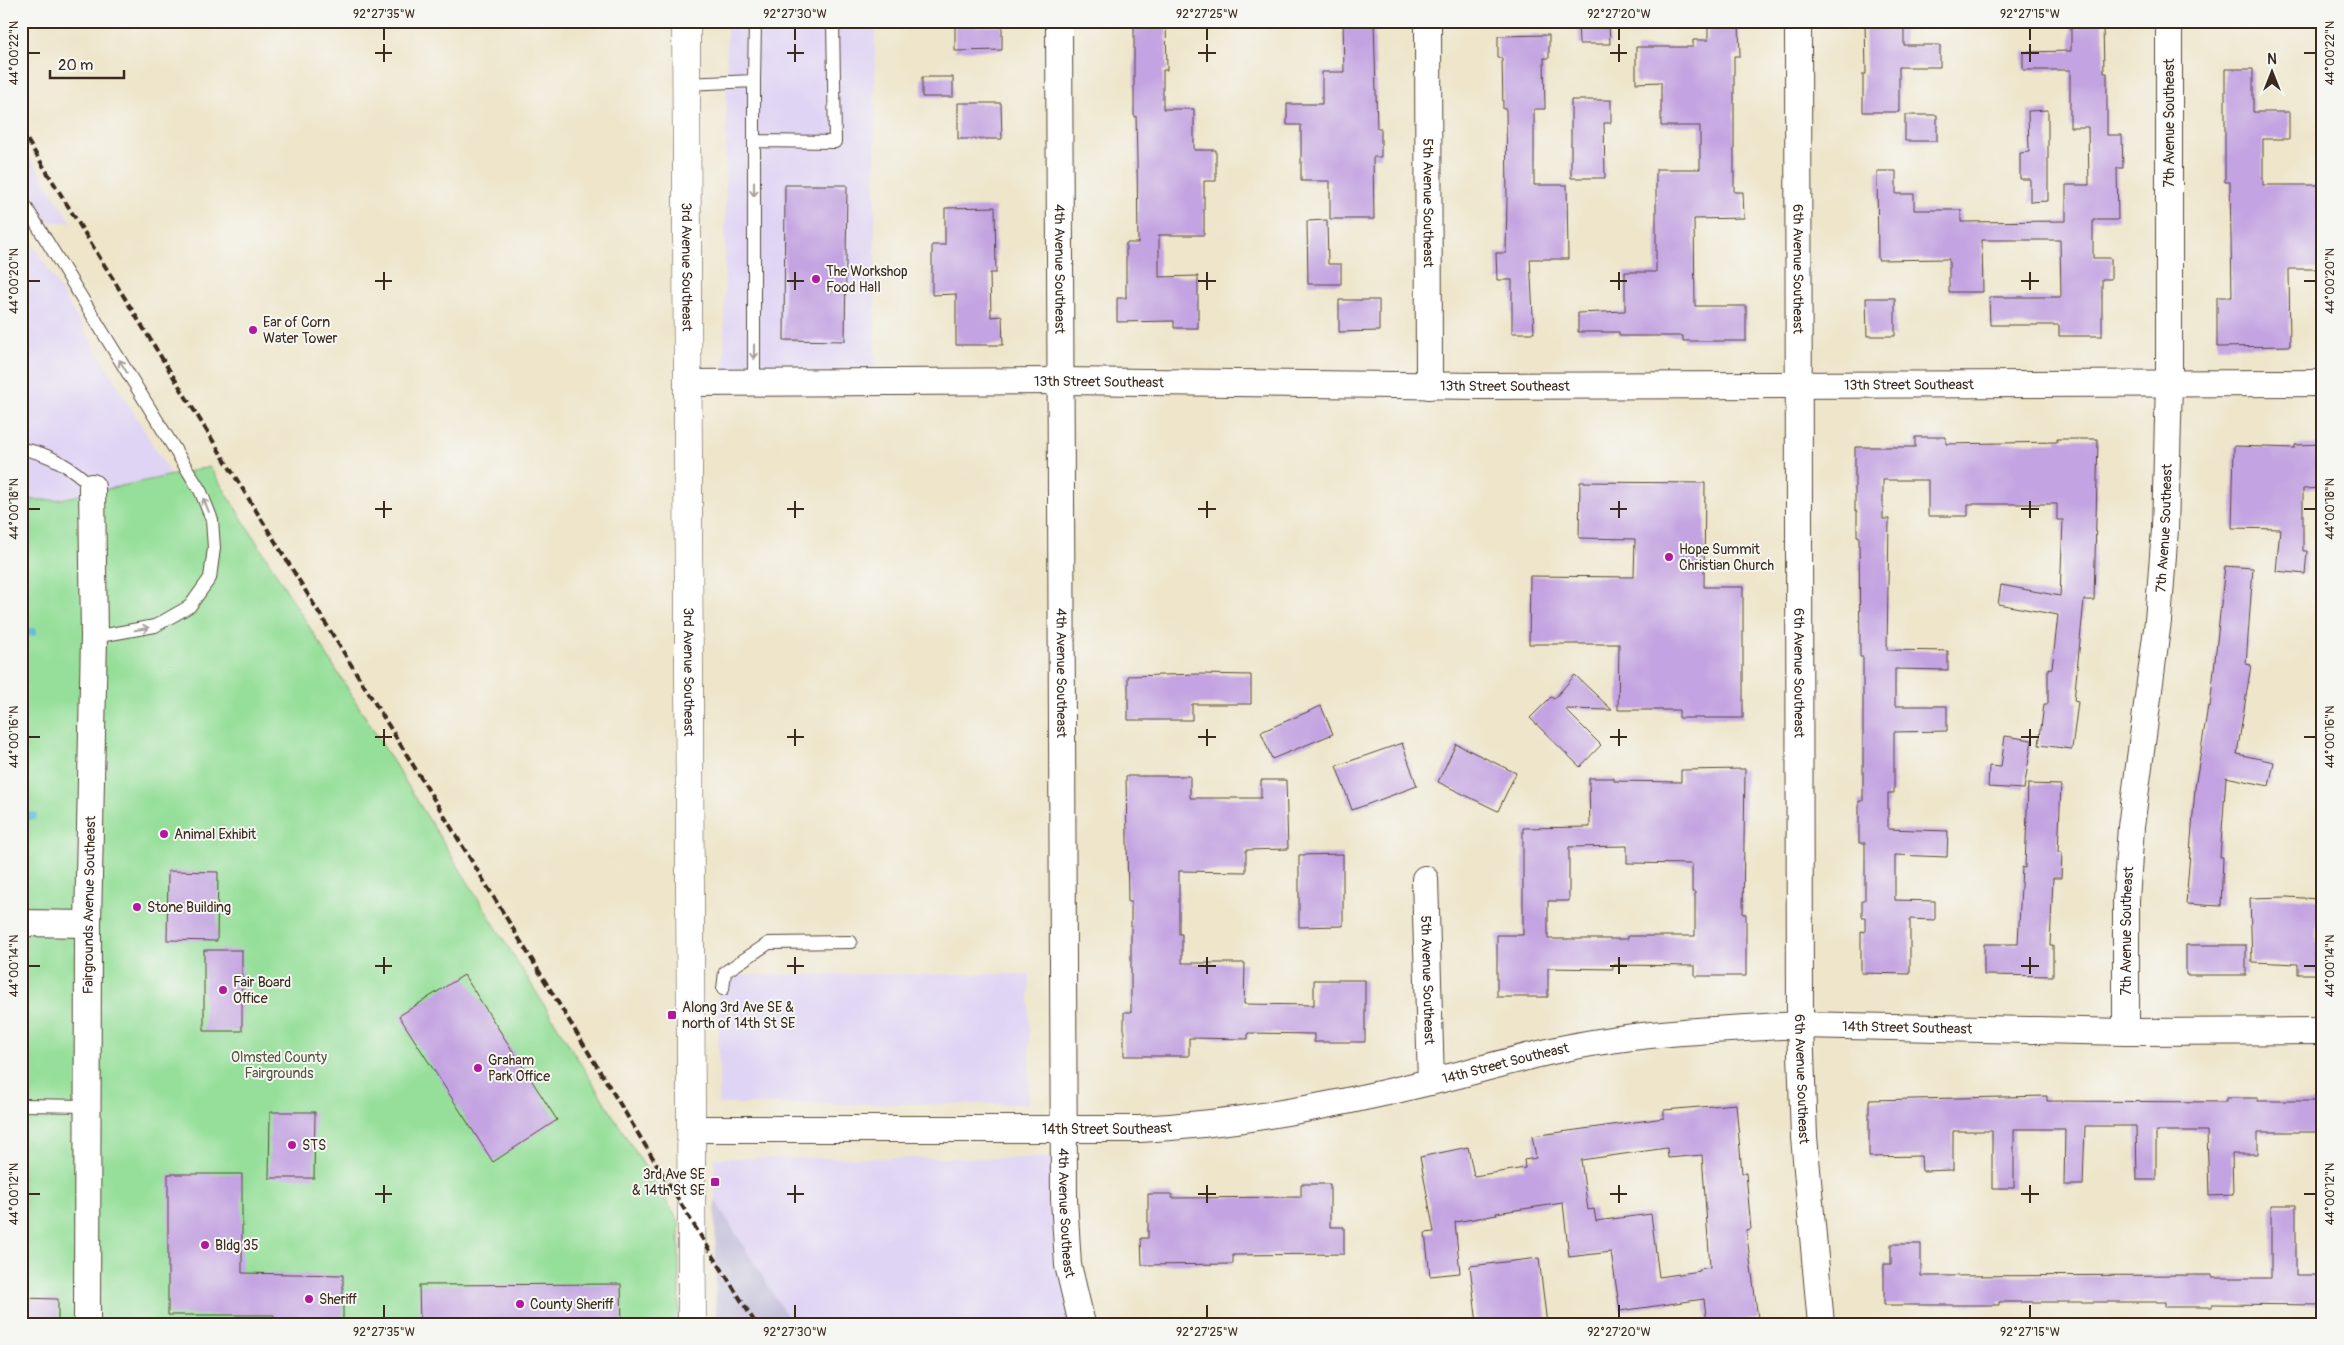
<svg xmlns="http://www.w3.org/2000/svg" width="2344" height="1345" font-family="Pangolin,sans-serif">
<rect width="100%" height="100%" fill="#f6f6f2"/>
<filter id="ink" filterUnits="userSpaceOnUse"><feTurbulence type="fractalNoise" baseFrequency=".02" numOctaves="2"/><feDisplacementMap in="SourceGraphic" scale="10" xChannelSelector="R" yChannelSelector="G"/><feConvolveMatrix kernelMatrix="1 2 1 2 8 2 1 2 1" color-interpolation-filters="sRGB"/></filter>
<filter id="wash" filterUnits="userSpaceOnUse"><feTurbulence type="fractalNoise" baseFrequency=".0096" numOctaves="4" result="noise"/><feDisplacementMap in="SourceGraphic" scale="20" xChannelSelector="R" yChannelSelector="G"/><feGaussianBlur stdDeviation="1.12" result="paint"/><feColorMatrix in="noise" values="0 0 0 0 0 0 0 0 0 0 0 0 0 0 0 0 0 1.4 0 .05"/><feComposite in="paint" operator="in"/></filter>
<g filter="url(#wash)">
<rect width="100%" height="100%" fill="#eee5ca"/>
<path fill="#e0d4f4" d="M 727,21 L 875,21 L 875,382 L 724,383 Z
M 21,144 L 71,222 L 21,222 Z
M 21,224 L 171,475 L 57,500 L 21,500 Z
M 1029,974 L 1029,1104 L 719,1104 L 718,975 Z
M 714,1158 L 1064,1158 L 1075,1324 L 792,1324 L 715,1200 Z"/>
<path fill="#c4c0db" d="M 715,1200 L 738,1237 L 792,1324 L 716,1324 Z"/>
<path fill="#96df9a" stroke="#68845c" d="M 210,467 L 679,1222 L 679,1324 L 21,1324 L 21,500 L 57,500 Z"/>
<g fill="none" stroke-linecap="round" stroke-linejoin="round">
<path stroke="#5ebadc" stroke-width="8" d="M 21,632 L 33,632
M 21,816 L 33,816"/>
</g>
<g id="blocks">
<path fill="#c3a3e1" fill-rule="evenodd" d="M 1134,21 L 1166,21 L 1167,70 L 1163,70 L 1163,109 L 1194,109 L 1194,150 L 1216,150 L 1216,181 L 1204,181 L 1204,235 L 1159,235 L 1159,277 L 1198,276 L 1198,328 L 1174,328 L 1174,321 L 1117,322 L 1117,298 L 1126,298 L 1126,243 L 1138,243 L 1137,159 L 1136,116 L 1134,116 Z
M 1343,21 L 1374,21 L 1377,129 L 1381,129 L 1381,157 L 1373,157 L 1374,219 L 1330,219 L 1330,181 L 1301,181 L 1301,125 L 1287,125 L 1287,104 L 1322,104 L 1322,72 L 1344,72 Z
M 1578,21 L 1609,21 L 1610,44 L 1579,44 Z
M 1739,21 L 1740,56 L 1734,56 L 1734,192 L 1743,192 L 1744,218 L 1694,219 L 1695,306 L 1746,306 L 1746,341 L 1683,341 L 1683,336 L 1619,336 L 1619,332 L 1578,332 L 1578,313 L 1625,311 L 1625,272 L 1656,272 L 1656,169 L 1700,169 L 1700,126 L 1661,126 L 1661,82 L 1636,83 L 1636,47 L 1693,47 L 1693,40 L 1708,40 L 1708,22 Z
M 1865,21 L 1904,21 L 1904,45 L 1940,45 L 1940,67 L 1899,67 L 1899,112 L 1863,112 L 1863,74 L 1866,74 Z
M 2071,23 L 2103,23 L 2104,73 L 2107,73 L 2107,135 L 2122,135 L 2123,168 L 2117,168 L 2118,220 L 2093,220 L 2093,258 L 2111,258 L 2111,279 L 2102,279 L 2102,336 L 2059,336 L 2059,325 L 1990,325 L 1989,297 L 2061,297 L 2060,240 L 1982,240 L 1983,292 L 1949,292 L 1949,259 L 1878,260 L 1877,171 L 1896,171 L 1896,194 L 1914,194 L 1914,210 L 1961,210 L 1961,222 L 2066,221 L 2066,185 L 2089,185 L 2088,127 L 2070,127 L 2070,70 L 2023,70 L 2023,52 L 2071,51 Z
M 955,26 L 1002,26 L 1002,50 L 955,51 Z
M 1549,35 L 1549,58 L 1544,58 L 1545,109 L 1534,109 L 1534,185 L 1567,185 L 1568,259 L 1530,259 L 1534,333 L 1512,333 L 1512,280 L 1497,280 L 1496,253 L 1506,253 L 1507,198 L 1506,109 L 1503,109 L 1502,58 L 1498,58 L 1498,36 Z
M 2225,69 L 2253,69 L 2253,112 L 2289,112 L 2289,139 L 2263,139 L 2263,185 L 2323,185 L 2323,269 L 2289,269 L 2290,346 L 2217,347 L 2217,297 L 2232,297 L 2230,182 L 2225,182 Z
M 922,77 L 953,77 L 953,97 L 922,97 Z
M 1571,100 L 1611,100 L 1611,123 L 1604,123 L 1605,178 L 1571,178 Z
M 958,103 L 1001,103 L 1002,139 L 958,139 Z
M 2048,110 L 2048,201 L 2030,202 L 2030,179 L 2020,179 L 2020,153 L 2029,152 L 2028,111 Z
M 1905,115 L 1937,115 L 1937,141 L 1905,141 Z
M 785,185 L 847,185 L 845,341 L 784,340 Z
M 995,207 L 996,273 L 990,273 L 991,317 L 1002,316 L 1003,345 L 956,345 L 956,294 L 932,295 L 932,245 L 945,245 L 945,208 Z
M 1327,220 L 1328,264 L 1341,264 L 1341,284 L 1308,284 L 1307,221 Z
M 1866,298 L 1895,298 L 1895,336 L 1867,336 Z
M 1339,300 L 1379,300 L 1379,331 L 1339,332 Z
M 1915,437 L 1946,437 L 1946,444 L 2057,442 L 2057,439 L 2098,439 L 2094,600 L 2084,600 L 2074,701 L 2078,702 L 2072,749 L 2039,745 L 2044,704 L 2048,704 L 2048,668 L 2052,669 L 2058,615 L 1998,604 L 2001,585 L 2060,596 L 2063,520 L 2057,520 L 2057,504 L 1968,504 L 1968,516 L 1928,516 L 1928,480 L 1883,480 L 1883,519 L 1889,519 L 1887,650 L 1948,651 L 1948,670 L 1895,669 L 1895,706 L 1947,706 L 1947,731 L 1894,732 L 1894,793 L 1888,793 L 1888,829 L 1948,831 L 1947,857 L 1895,855 L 1895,900 L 1935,901 L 1935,920 L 1910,919 L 1910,974 L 1861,973 L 1861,931 L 1865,932 L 1865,917 L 1862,917 L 1862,900 L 1865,900 L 1865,843 L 1859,843 L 1859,801 L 1863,801 L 1863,657 L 1860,657 L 1859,536 L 1857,536 L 1857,511 L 1855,511 L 1855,447 L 1915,447 Z
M 2323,444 L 2323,488 L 2303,489 L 2303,551 L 2307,551 L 2305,574 L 2276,571 L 2280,529 L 2232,528 L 2234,446 L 2295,448 L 2295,445 Z
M 1580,482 L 1705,483 L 1704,587 L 1743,587 L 1743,718 L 1679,718 L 1679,710 L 1618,710 L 1619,644 L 1529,644 L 1530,576 L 1634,577 L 1635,539 L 1579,538 Z
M 2225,566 L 2253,568 L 2246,664 L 2251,665 L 2237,754 L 2274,762 L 2269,786 L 2226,777 L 2220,857 L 2223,857 L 2221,906 L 2186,904 L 2195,788 L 2208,706 L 2210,707 Z
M 1200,674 L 1251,675 L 1251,704 L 1192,704 L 1192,720 L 1128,720 L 1128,676 Z
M 1575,675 L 1612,710 L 1565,709 L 1601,745 L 1580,767 L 1530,718 L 1551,697 L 1554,699 Z
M 1321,706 L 1333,734 L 1272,759 L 1261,732 Z
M 2005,736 L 2032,740 L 2024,789 L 1988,787 L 1989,766 L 2001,767 Z
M 1402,743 L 1417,786 L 1352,810 L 1336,766 Z
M 1456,744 L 1516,773 L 1498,811 L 1438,782 Z
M 1745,769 L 1743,914 L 1746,914 L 1746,976 L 1695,976 L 1695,966 L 1613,965 L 1613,969 L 1548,968 L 1548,997 L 1497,997 L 1497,935 L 1523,935 L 1523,828 L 1590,827 L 1589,778 L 1614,778 L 1614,781 L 1681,782 L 1681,770 ZM 1627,846 L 1627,863 L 1692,864 L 1692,892 L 1695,892 L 1695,936 L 1628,936 L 1628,939 L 1548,939 L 1548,901 L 1569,901 L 1569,847 Z
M 1126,776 L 1190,776 L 1190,798 L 1261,798 L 1261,780 L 1286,780 L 1288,849 L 1246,850 L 1246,872 L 1179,871 L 1179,934 L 1182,934 L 1182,963 L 1245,963 L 1244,1004 L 1314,1005 L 1314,980 L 1365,980 L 1365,1042 L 1314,1042 L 1314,1034 L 1248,1033 L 1248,1039 L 1189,1038 L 1189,1056 L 1124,1056 L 1124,1012 L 1131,1012 L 1131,902 L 1128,902 Z
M 2028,784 L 2061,785 L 2058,852 L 2062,852 L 2061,878 L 2053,878 L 2050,945 L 2053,945 L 2053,976 L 1984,975 L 1984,944 L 2018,944 L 2022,867 L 2025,868 Z
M 1343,854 L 1343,926 L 1299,927 L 1299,855 Z
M 168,871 L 218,872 L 217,941 L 167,940 Z
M 2287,897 L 2319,899 L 2315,942 L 2323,942 L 2323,974 L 2298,974 L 2298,964 L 2252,962 L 2250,898 Z
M 2186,945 L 2246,945 L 2246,975 L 2186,975 Z
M 204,950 L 242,950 L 242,1031 L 204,1031 Z
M 464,975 L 557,1120 L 493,1162 L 399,1016 Z
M 2047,1096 L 2047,1101 L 2226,1102 L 2226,1098 L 2258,1098 L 2258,1101 L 2323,1101 L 2323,1132 L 2258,1132 L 2258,1154 L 2232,1154 L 2233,1195 L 2209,1196 L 2207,1131 L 2156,1131 L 2156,1180 L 2137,1180 L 2136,1126 L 2085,1126 L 2083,1185 L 2064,1185 L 2065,1129 L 2014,1129 L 2014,1188 L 1992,1188 L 1992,1131 L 1953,1131 L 1953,1170 L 1922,1171 L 1921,1156 L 1869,1157 L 1869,1100 Z
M 1736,1104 L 1742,1173 L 1746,1173 L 1751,1229 L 1746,1230 L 1758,1318 L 1707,1324 L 1704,1299 L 1620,1311 L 1611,1252 L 1569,1257 L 1563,1203 L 1496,1213 L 1497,1215 L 1455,1222 L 1460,1273 L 1430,1276 L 1425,1233 L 1434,1232 L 1420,1157 L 1468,1147 L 1474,1176 L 1525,1168 L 1524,1160 L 1536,1158 L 1532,1136 L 1664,1118 L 1664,1110 ZM 1667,1148 L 1668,1158 L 1702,1155 L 1710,1267 L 1700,1269 L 1700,1271 L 1659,1277 L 1651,1214 L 1596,1221 L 1594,1209 L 1588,1210 L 1581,1160 Z
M 270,1112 L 315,1112 L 314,1178 L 269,1178 Z
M 168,1174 L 242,1174 L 242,1273 L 343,1275 L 343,1324 L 274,1324 L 274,1315 L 168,1315 Z
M 1301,1184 L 1330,1184 L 1330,1227 L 1344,1227 L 1344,1254 L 1233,1255 L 1233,1264 L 1142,1265 L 1141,1238 L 1148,1238 L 1148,1194 L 1172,1194 L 1172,1198 L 1301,1197 Z
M 2271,1205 L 2296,1205 L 2296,1275 L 2323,1275 L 2323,1305 L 2212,1304 L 2212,1307 L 2165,1307 L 2165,1302 L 1999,1302 L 1999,1305 L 1884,1305 L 1884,1264 L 1891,1264 L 1891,1244 L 1921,1244 L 1921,1276 L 2212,1275 L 2212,1278 L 2271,1278 Z
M 1539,1258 L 1547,1324 L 1477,1324 L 1470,1266 Z
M 621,1284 L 622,1324 L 420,1324 L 419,1285 Z
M 21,1298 L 58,1299 L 58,1324 L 21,1324 Z"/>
</g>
</g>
<g filter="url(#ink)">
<use href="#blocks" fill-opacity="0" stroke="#564638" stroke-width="1"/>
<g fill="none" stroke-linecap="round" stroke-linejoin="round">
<g stroke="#564638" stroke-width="14">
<path id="service" d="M 754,81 L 754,383
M 686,84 L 754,81 L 755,21
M 754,141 L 835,142 L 833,21
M 21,199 L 201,492 L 212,520 L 214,548 L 210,578 L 190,606 L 155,626 L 94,637
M 21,449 C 47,452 75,469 92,487
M 723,989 L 725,972 L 769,943 L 851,942
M 21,1105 L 88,1106"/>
</g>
<g stroke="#564638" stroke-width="28">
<g id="minor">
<path id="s1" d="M 1059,21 L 1064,1199 L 1068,1265 L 1082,1324"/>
<path id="s2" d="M 1428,21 L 1429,386"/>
<path id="s3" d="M 1798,21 L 1800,1025 L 1804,1137 L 1821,1324"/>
<path id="s4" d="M 687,383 L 1060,381 L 1482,386 L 2323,383"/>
<path id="s5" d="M 1425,879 L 1431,1082"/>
<path d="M 21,923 L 88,924"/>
<path id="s6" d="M 2126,1032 L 2126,900 L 2131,827 L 2158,621 L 2165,529 L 2169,383 L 2169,21"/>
<path id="s7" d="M 691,1129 L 1139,1129 C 1238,1124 1334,1106 1430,1082 C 1484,1069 1537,1052 1592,1043 C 1661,1031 1731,1029 1800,1025 L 2126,1032 L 2323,1031"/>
<path id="s8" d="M 87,1324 L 88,924 L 94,637 L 92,487"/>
</g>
</g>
<g stroke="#564638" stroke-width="29">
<g id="secondary">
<path id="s9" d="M 686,21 L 692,1324"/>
</g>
</g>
<use href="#service" stroke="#fff" stroke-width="12"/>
<use href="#minor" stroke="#fff" stroke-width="26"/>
<use href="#secondary" stroke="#fff" stroke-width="28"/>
<path stroke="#3b2a1e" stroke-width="4" stroke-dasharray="8 4" stroke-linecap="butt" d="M 21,130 L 410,760 L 692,1222 L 756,1324"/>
</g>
<defs><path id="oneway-shaft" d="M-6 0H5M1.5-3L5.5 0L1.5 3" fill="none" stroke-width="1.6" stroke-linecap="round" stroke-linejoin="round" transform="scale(1.25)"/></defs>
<g stroke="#a79f9a">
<use href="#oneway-shaft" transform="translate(754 189) rotate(90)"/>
<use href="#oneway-shaft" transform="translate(754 352) rotate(90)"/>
<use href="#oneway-shaft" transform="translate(123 366) rotate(-121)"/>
<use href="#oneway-shaft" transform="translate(206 505) rotate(-113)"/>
<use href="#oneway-shaft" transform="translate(142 629) rotate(-10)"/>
</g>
</g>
<path fill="none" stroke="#3b2a1e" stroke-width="2" d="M 384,28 L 384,40M 795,28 L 795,40M 1207,28 L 1207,40M 1619,28 L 1619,40M 2030,28 L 2030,40M 384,44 L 384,62M 795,44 L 795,62M 1207,44 L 1207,62M 1619,44 L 1619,62M 2030,44 L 2030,62M 28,53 L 40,53M 375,53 L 392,53M 787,53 L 804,53M 1198,53 L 1216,53M 1610,53 L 1627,53M 2021,53 L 2039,53M 2304,53 L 2316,53M 384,272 L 384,290M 795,272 L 795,290M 1207,272 L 1207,290M 1619,272 L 1619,290M 2030,272 L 2030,290M 28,281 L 40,281M 375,281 L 392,281M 787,281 L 804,281M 1198,281 L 1216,281M 1610,281 L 1627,281M 2021,281 L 2039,281M 2304,281 L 2316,281M 384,501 L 384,518M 795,501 L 795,518M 1207,501 L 1207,518M 1619,501 L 1619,518M 2030,501 L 2030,518M 28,509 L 40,509M 375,509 L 392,509M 787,509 L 804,509M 1198,509 L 1216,509M 1610,509 L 1627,509M 2021,509 L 2039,509M 2304,509 L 2316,509M 384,729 L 384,746M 795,729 L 795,746M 1207,729 L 1207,746M 1619,729 L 1619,746M 2030,729 L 2030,746M 28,737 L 40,737M 375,737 L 392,737M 787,737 L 804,737M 1198,737 L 1216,737M 1610,737 L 1627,737M 2021,737 L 2039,737M 2304,737 L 2316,737M 384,957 L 384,974M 795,957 L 795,974M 1207,957 L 1207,974M 1619,957 L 1619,974M 2030,957 L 2030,974M 28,966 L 40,966M 375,966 L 392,966M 787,966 L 804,966M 1198,966 L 1216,966M 1610,966 L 1627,966M 2021,966 L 2039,966M 2304,966 L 2316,966M 384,1185 L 384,1203M 795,1185 L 795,1203M 1207,1185 L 1207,1203M 1619,1185 L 1619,1203M 2030,1185 L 2030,1203M 28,1194 L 40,1194M 375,1194 L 392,1194M 787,1194 L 804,1194M 1198,1194 L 1216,1194M 1610,1194 L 1627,1194M 2021,1194 L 2039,1194M 2304,1194 L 2316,1194M 384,1305 L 384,1318M 795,1305 L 795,1318M 1207,1305 L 1207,1318M 1619,1305 L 1619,1318M 2030,1305 L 2030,1318"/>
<g fill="#b5179e" stroke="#f6f6f2" stroke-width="2">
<circle cx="816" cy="279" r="5"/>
<circle cx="253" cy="330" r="5"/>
<circle cx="1669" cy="557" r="5"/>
<circle cx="164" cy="834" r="5"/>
<circle cx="137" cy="907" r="5"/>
<circle cx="223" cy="990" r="5"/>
<rect x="667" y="1010" width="10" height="10" rx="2.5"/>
<circle cx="478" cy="1068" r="5"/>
<circle cx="292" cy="1145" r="5"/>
<rect x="710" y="1177" width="10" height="10" rx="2.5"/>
<circle cx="205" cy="1245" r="5"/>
<circle cx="309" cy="1299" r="5"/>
<circle cx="520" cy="1304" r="5"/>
</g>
<g text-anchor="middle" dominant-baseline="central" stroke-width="4" stroke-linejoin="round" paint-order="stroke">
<g font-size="14" fill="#3b2a1e" stroke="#f6f6f2">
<text transform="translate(2169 123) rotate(-90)">7th Avenue Southeast</text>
<text stroke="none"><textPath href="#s2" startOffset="182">5th Avenue Southeast</textPath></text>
<text stroke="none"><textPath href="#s9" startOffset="246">3rd Avenue Southeast</textPath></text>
<text stroke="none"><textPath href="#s1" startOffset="248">4th Avenue Southeast</textPath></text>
<text stroke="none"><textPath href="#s3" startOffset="248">6th Avenue Southeast</textPath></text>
<text stroke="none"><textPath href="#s4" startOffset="412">13th Street Southeast</textPath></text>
<text stroke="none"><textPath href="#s4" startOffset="1222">13th Street Southeast</textPath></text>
<text stroke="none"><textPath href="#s4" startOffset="818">13th Street Southeast</textPath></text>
<text stroke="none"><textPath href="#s6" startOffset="506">7th Avenue Southeast</textPath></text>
<text stroke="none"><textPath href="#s9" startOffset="651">3rd Avenue Southeast</textPath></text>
<text stroke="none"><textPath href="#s1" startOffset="652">4th Avenue Southeast</textPath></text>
<text stroke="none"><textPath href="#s3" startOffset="652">6th Avenue Southeast</textPath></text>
<text stroke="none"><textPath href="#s8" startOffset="419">Fairgrounds Avenue Southeast</textPath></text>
<text stroke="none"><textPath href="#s6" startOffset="101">7th Avenue Southeast</textPath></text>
<text stroke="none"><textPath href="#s5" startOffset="101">5th Avenue Southeast</textPath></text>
<text stroke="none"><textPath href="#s7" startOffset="1226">14th Street Southeast</textPath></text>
<text stroke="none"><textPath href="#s7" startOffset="821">14th Street Southeast</textPath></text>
<text stroke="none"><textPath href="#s3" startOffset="1058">6th Avenue Southeast</textPath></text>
<text stroke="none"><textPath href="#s7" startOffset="416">14th Street Southeast</textPath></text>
<text stroke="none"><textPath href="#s1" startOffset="1192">4th Avenue Southeast</textPath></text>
</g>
<g font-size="14" fill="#3b2a1e" stroke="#f6f6f2" text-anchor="start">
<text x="826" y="271">The Workshop<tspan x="826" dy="16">Food Hall</tspan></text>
<text x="263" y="322">Ear of Corn<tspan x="263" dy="16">Water Tower</tspan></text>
<text x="1679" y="549">Hope Summit<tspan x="1679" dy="16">Christian Church</tspan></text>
<text x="174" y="834">Animal Exhibit</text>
<text x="147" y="907">Stone Building</text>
<text x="233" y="982">Fair Board<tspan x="233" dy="16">Office</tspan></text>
<text x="682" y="1007">Along 3rd Ave SE &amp;<tspan x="682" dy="16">north of 14th St SE</tspan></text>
<text x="488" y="1060">Graham<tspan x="488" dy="16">Park Office</tspan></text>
<text x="302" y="1145">STS</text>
<text x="705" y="1174" text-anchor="end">3rd Ave SE<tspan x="705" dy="16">&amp; 14th St SE</tspan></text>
<text x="215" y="1245">Bldg 35</text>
<text x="319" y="1299">Sheriff</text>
<text x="530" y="1304">County Sheriff</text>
</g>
<g font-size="14" fill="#52573d" stroke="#f6f6f2">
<text x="279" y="1057">Olmsted County<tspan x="279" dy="16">Fairgrounds</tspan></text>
</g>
</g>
<rect width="2344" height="1345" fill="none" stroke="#f6f6f2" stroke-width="55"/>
<g transform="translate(2272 72)" stroke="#f6f6f2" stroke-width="4" paint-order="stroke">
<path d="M0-4L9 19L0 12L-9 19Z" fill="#3b2a1e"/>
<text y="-8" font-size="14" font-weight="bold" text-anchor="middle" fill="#3b2a1e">N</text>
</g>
<path d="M50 70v8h74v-8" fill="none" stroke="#3b2a1e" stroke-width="2.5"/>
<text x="58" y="70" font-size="15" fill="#3b2a1e" stroke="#f6f6f2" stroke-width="4" paint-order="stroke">20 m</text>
<rect x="28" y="28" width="2288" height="1290" fill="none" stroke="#3b2a1e" stroke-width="2"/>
<g font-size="12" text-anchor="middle" fill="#3b2a1e">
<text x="384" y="18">92°27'35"W</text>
<text x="795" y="18">92°27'30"W</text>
<text x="1207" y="18">92°27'25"W</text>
<text x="1619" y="18">92°27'20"W</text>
<text x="2030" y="18">92°27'15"W</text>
<text transform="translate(14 53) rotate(-90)" y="4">44°00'22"N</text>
<text transform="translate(2330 53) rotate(-90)" y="4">44°00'22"N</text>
<text transform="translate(14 281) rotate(-90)" y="4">44°00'20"N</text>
<text transform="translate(2330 281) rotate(-90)" y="4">44°00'20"N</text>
<text transform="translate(14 509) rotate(-90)" y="4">44°00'18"N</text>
<text transform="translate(2330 509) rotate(-90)" y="4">44°00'18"N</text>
<text transform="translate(14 737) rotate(-90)" y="4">44°00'16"N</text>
<text transform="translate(2330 737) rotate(-90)" y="4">44°00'16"N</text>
<text transform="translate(14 966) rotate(-90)" y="4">44°00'14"N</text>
<text transform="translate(2330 966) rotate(-90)" y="4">44°00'14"N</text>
<text transform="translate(14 1194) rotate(-90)" y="4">44°00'12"N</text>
<text transform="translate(2330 1194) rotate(-90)" y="4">44°00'12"N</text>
<text x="384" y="1336">92°27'35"W</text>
<text x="795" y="1336">92°27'30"W</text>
<text x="1207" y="1336">92°27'25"W</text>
<text x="1619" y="1336">92°27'20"W</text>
<text x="2030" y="1336">92°27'15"W</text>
</g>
</svg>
